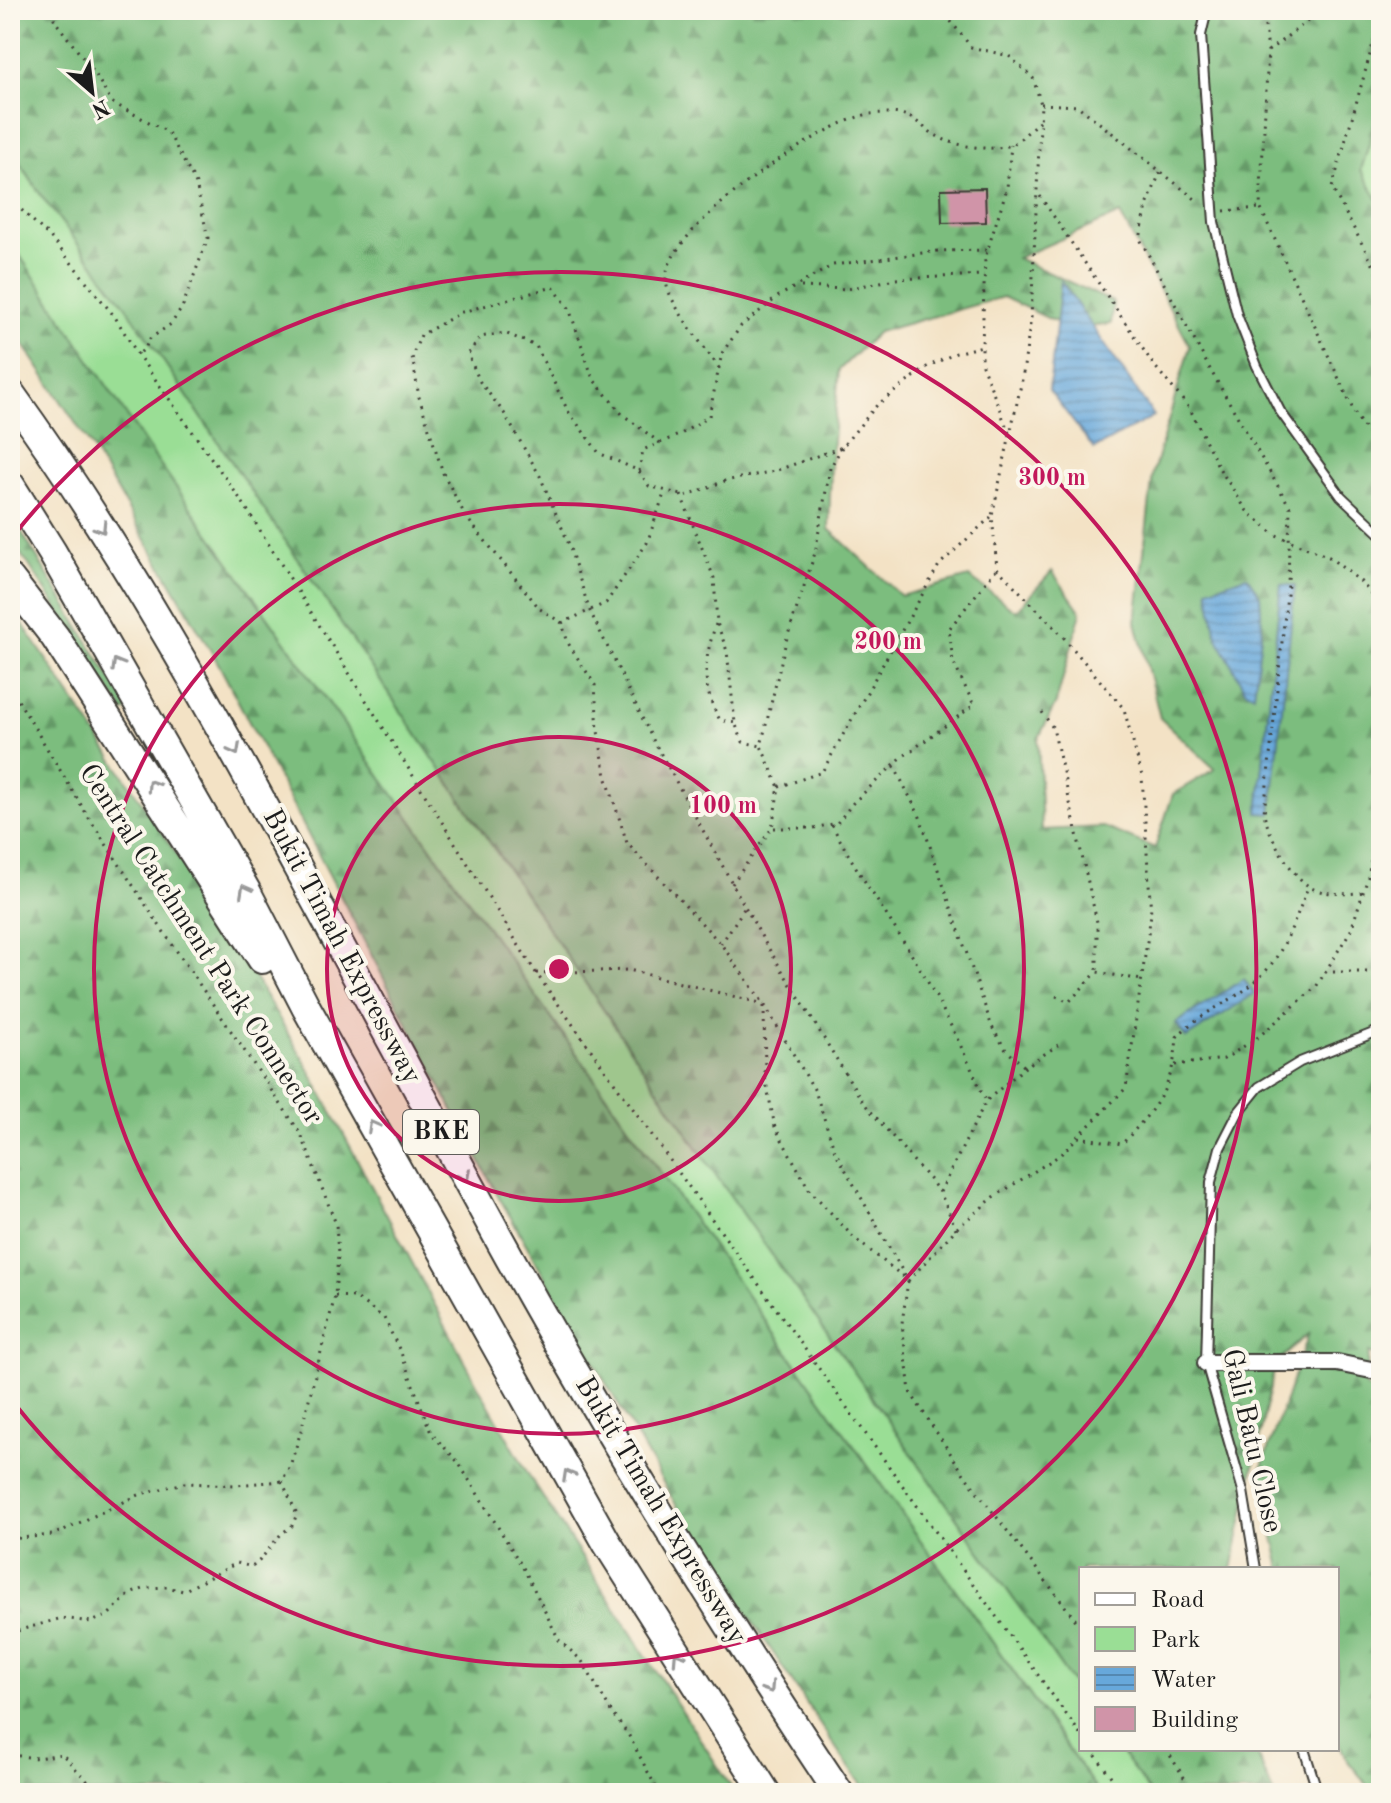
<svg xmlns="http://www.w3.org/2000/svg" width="1391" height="1803" font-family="'Old Standard TT',serif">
<defs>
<pattern id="forest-firs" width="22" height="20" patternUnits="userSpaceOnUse" patternTransform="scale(2)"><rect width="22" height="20" fill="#7bbd7e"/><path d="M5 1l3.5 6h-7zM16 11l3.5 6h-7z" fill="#649966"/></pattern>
<pattern id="water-rules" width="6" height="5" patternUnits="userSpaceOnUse" patternTransform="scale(2)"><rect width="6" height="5" fill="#67a8db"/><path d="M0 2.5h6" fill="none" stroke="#5488b1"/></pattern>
</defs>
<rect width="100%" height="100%" fill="#fbf7ec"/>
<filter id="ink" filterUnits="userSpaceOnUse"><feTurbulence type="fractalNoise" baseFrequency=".0125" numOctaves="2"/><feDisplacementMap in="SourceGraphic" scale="16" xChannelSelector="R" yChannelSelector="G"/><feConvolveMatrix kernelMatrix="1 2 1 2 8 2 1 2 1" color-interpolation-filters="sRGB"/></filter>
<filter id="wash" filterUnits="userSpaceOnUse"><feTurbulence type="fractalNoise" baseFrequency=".006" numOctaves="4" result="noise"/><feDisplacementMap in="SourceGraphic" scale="32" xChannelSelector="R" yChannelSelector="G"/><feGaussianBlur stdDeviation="1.8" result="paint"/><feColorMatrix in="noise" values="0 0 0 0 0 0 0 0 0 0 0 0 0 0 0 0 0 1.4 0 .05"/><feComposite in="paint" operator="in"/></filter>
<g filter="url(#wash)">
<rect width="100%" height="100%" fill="#f3e2c5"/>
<path fill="#9ade95" stroke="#5b7d58" stroke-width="2" d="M 1381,104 L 1381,205 L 1361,170 Z
M 10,148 L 43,198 L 128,309 L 711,1168 L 1081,1695 L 1081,1749 L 1119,1749 L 1150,1793 L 1099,1793 L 147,446 L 10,241 Z"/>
<path fill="url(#forest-firs)" stroke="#4c6c4d" stroke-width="2" fill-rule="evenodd" d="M 10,10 L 1381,10 L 1381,104 L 1361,170 L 1381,205 L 1381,1359 L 1369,1353 L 1365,1386 L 1381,1399 L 1381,1793 L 1374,1793 L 1347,1760 L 1337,1739 L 1337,1569 L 1281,1569 L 1260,1472 L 1309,1333 L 1275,1364 L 1232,1569 L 1081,1569 L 1081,1695 L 711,1168 L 128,309 L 43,198 L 10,148 ZM 1120,214 L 1190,346 L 1153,473 L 1136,622 L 1160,718 L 1215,769 L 1173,794 L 1155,848 L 1103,827 L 1042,830 L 1038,739 L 1056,703 L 1081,612 L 1052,571 L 1016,611 L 969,577 L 901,596 L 829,529 L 831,464 L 839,370 L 878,332 L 1003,297 L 1071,329 L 1111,324 L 1113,302 L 1017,258 Z
M 10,241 L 147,446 L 1099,1793 L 868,1793 L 842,1757 L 682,1515 L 496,1192 L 218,663 L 92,448 L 10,324 Z
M 10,513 L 129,709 L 124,712 L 29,565 L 10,541 Z
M 10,605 L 217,915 L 304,1060 L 478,1386 L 531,1479 L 735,1793 L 10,1793 Z
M 1119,1749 L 1255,1749 L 1273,1793 L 1150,1793 Z"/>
<path fill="url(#water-rules)" stroke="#42627c" stroke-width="2" d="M 1061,281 L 1154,416 L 1094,449 L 1049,390 Z
M 1247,576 L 1260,595 L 1262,627 L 1254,695 L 1245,690 L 1217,637 L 1208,589 Z
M 1281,584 L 1295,586 L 1271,814 L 1258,813 Z
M 1244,979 L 1254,994 L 1186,1038 L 1176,1023 Z"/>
<g id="blocks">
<path fill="#d094a8" d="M 985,188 L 986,222 L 942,223 L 941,189 Z"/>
</g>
</g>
<g filter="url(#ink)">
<use href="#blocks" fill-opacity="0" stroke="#3c3a35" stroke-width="2"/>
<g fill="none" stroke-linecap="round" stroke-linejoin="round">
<g stroke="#3c3a35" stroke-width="12">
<path id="lane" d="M 1207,10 L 1201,35 L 1214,222 L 1237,315 L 1257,366 L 1280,411 L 1341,496 L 1381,534
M 1256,1569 L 1243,1491 L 1206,1363 L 1211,1182 L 1220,1148 L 1238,1113 L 1259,1087 L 1300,1062 L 1381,1030
M 1304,1749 L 1318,1793"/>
</g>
<g stroke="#3c3a35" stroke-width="20">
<path id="street" d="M 1206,1363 L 1337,1363 L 1381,1372"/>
</g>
<g stroke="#3c3a35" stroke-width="32">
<path id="highway" d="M 10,393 C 122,548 215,715 306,883 C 370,1000 433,1118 497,1235 C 602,1426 718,1612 839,1793
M 10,485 L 52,552 L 246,891 L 307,1009 L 607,1543 L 766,1793
M 10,579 L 55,637 L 262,959"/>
</g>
<path stroke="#3c3a35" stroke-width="3" stroke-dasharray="2 6" stroke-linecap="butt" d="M 51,10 L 55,21 L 96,75 L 111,102 L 168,132 L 196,184 L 208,238 L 182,308 L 171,324 L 148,340 L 146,347 L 138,355
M 1263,10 L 1268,51 L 1260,207 L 1357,418 L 1381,451
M 1381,16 L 1332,188 L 1381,279
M 1268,51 L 1322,10
M 1041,104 L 1078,106 L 1199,202
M 1160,172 L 1147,206 L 1140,239 L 1211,371 L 1290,507 L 1288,585 L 1264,813 C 1268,835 1289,871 1307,885 C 1319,895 1349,895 1363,892
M 1040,196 L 1153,364 L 1190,409 L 1219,468 L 1247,511 L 1274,534 L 1329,557 L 1361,582 L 1381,605
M 10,199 L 53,240 L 115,317 L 138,355 L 243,503 L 536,973 L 1081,1735
M 1224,211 L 1260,208
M 801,287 L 847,289 L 895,279 L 984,275
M 719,368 C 706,349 668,303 666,281 C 661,231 824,120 870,114 C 880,113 898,112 907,116 C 917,120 927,131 937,136 C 953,146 996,153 1013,144 C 1023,138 1032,127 1040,120
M 1009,433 L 982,365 L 982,346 L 985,258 L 1007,188 L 1011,145
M 660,443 L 622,414 L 593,379 L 569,308 L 553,287 L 462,312 L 421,335 L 412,356 L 419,397 L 443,473 L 466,517 L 540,609 L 562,623 L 568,643 L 595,685 L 598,731 L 606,776 L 627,843 L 721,944 L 764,1004 L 815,1091 L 835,1151 L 908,1281
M 639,471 L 643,450 L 681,434 L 709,416 L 722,353 L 741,326 L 779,296 L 833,265 L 938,251 L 987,250
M 681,495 L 714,578 L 717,623 L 727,651 L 735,723 L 743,742 L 761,746
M 562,623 L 606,603 L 647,543 L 665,491
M 716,624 C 704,659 700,686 720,720 L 735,723
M 10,687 L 89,818 L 155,919 L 301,1134 L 336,1224 L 338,1255 L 335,1296 L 301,1431 L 290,1466 L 282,1481
M 1042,712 L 1053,728 L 1097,922 L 1097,972
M 894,766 L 920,817 L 992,1027 L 1006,1050 L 1025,1067
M 779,787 L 822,772 L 939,565 L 992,516
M 832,825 C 856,871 886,913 913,957 C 941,1002 964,1052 986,1101
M 774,828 L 814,828 L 837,823 L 853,803 L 901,758 L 974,705 L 953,662 L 949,629 L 997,568
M 732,884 L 772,828 L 779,787 L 761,746 L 786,641 L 815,553 L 830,468 L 842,447
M 721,944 L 745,907
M 1325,972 L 1381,972
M 536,973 L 629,970 L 764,1004
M 1056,996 L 1069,1002 L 1097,972 L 1142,980
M 764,1006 L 765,1077 L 775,1127 L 809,1189 L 854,1238 L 905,1278
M 1175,1065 L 1224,1059 L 1257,1038 L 1316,987 L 1351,930 L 1368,877 L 1381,806
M 1078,1137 L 1122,1144 C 1156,1107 1173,1089 1177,1037 C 1199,1012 1234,1002 1258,979 C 1284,955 1295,920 1308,887
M 940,1192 L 986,1101 L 1025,1067 L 1058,1045
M 956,1229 L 940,1192 L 863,1102 L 764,941 L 651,736 L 589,609 L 568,542 L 540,476 L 504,413 L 480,382 L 468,354 L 480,337 L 505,333 L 536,346 L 568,411 L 599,453 L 639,471 L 649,486 L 685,496 L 725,481 L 775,471 L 842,447 L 877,405 L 927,367 L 956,353 L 982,346
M 908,1281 L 956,1229 L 994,1197 L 1060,1155 L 1126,1088 L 1151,914 L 1142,776 L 1124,709 L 1059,632 L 997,568 L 992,516 L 1022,380 L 1031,318 L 1041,104 L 1033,78 L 1009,56 L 971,47 L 942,10
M 908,1281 L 902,1323 L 910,1392 L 966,1477 L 1081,1627
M 335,1296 L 355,1297 L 384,1318 L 401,1353 L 431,1433 L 458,1462 L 525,1571 L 559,1640 L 582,1661 L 613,1715 L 628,1734 L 659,1793
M 10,1539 L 53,1535 L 141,1494 L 184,1483 L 235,1485 L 282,1481
M 10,1633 L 62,1618 L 91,1622 L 107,1616 L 130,1594 L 146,1588 L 167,1587 L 183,1591 L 237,1563 L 252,1567 L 260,1560 L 281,1534 L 292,1526 L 297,1514 L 282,1481
M 1091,1749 L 1123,1793
M 1166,1749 L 1194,1793
M 10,1755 L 37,1758 L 62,1754 L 89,1783 L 87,1793"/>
<use href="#lane" stroke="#fff" stroke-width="8"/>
<use href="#street" stroke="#fff" stroke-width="16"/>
<use href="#highway" stroke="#fff" stroke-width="28"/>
</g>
<defs><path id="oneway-chevron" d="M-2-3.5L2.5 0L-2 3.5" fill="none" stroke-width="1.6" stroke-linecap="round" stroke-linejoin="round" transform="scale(2)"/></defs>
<g stroke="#999">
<use href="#oneway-chevron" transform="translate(101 528) rotate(58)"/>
<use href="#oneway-chevron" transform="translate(117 664) rotate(-120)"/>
<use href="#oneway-chevron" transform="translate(235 750) rotate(62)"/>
<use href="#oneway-chevron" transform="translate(152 785) rotate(-123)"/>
<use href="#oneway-chevron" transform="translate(245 890) rotate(-118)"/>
<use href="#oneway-chevron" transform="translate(373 1126) rotate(-119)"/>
<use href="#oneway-chevron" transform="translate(465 1176) rotate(62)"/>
<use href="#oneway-chevron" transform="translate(568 1475) rotate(-119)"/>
<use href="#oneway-chevron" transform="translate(678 1657) rotate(-123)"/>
<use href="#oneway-chevron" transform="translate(769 1688) rotate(57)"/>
</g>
</g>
<circle cx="559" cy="969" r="232" fill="#c2185b" fill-opacity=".12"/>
<g fill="none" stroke="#c2185b" stroke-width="4">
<circle cx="559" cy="969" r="232"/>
<circle cx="559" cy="969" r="465"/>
<path d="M14 535A697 697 0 1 1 14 1403"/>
</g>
<g text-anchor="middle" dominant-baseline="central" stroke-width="8" stroke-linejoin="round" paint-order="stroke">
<rect fill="#fbf7ec" stroke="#5f5e5a" stroke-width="2" x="403" y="1110" width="76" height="44" rx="6"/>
<g font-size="26" font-weight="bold" fill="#1c1c1c">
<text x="441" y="1132">BKE</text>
</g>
<g font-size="28" fill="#1c1c1c" stroke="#fbf7ec">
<text transform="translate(200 945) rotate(57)">Central Catchment Park Connector</text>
<text transform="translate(341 947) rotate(62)">Bukit Timah Expressway</text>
<text transform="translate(1251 1441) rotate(77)">Gali Batu Close</text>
<text transform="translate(660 1511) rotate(59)">Bukit Timah Expressway</text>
</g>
</g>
<circle cx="559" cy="969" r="12" fill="#c2185b" stroke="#fbf7ec" stroke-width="4"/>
<g font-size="24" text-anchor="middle" font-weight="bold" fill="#c2185b" stroke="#fbf7ec" stroke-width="8" stroke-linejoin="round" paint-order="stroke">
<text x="1052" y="485">300 m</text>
<text x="888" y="649">200 m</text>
<text x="723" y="813">100 m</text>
</g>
<rect width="1391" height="1803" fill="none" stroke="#fbf7ec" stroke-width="40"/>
<rect x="1079" y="1567" width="260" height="184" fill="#fbf7ec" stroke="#a29f99" stroke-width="2"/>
<rect x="1095" y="1593" width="40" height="12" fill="#ffffff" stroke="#a29f99" stroke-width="2"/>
<text x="1151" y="1607" font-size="24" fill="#1c1c1c">Road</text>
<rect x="1095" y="1627" width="40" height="24" fill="#9ade95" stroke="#a29f99" stroke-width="2"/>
<text x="1151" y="1647" font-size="24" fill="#1c1c1c">Park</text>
<rect x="1095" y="1667" width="40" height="24" fill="url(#water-rules)" stroke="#a29f99" stroke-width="2"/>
<text x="1151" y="1687" font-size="24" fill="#1c1c1c">Water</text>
<rect x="1095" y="1707" width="40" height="24" fill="#d094a8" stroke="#a29f99" stroke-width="2"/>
<text x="1151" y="1727" font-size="24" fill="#1c1c1c">Building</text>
<g transform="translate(92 92) rotate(152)" stroke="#fbf7ec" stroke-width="6" paint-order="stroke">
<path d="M0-6L14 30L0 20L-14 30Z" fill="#1c1c1c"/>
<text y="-12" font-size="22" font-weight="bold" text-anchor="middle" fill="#1c1c1c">N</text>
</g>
</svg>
